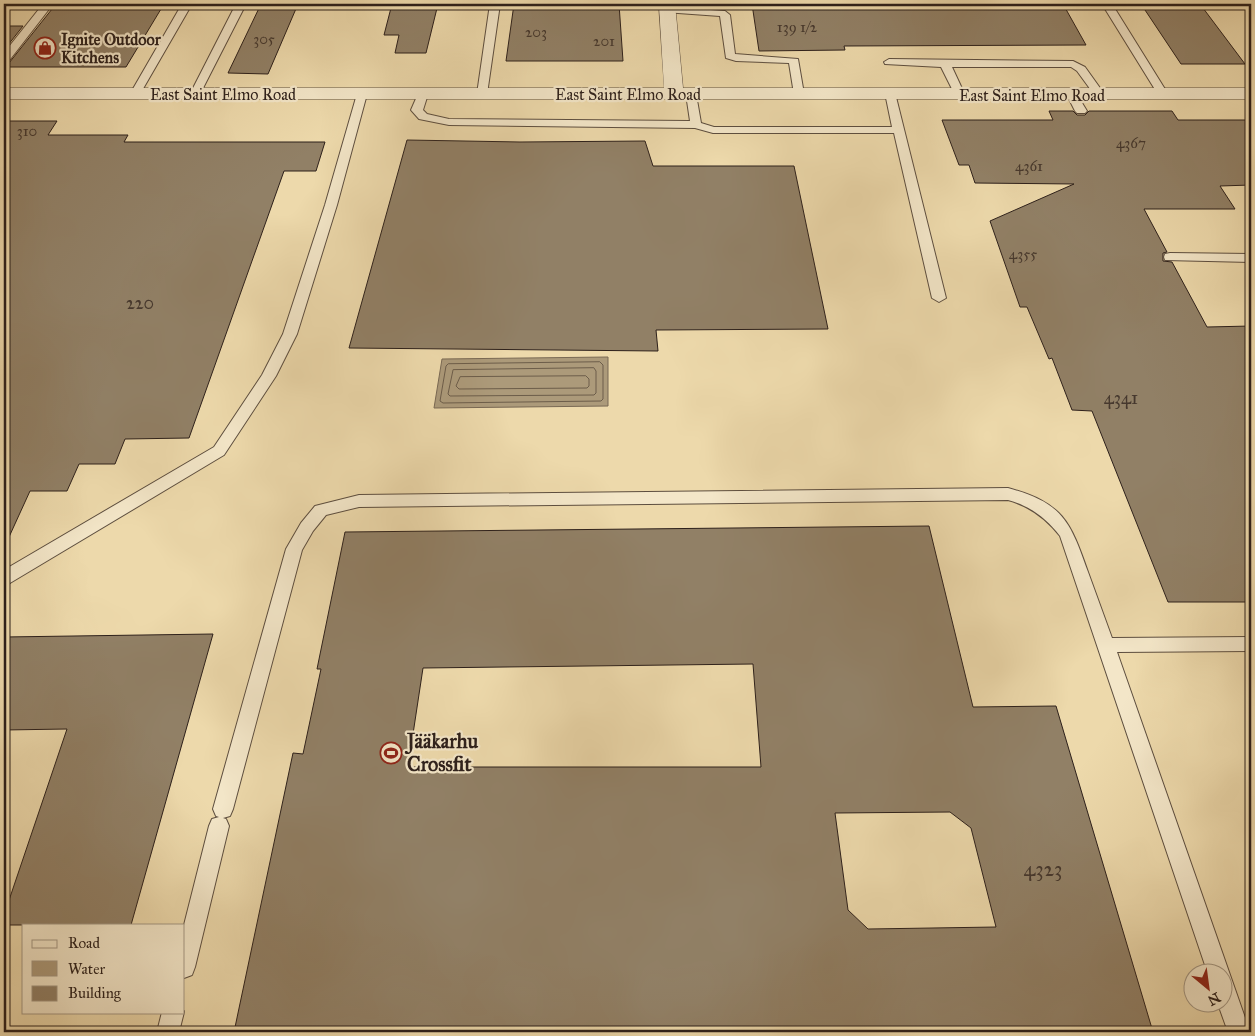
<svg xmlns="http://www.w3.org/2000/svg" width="1255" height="1036" font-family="'IM FELL Great Primer',serif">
<rect width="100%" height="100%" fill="#edd9ab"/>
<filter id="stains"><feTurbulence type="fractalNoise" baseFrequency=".004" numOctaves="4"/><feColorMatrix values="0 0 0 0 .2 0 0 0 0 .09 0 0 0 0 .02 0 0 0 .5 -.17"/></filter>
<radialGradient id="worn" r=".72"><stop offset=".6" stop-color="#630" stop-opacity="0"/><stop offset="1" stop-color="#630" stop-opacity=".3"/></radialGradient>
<path fill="#ac9a7a" stroke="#796954" d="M 608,357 L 608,406 L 434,408 L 442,359 Z"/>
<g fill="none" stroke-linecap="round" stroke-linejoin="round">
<path stroke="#6c5d4a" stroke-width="1" d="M 600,362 L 603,365 L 603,399 L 601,401 L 443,403 L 440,401 L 446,366 L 448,364 Z
M 594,368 L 596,371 L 596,393 L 594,395 L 450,396 L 448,394 L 453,370 Z
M 586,376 L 589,379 L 589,386 L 587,388 L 459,389 L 456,386 L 460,377 Z"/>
</g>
<path fill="#918066" stroke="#2d201b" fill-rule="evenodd" d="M 56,4 L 164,4 L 126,67 L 4,67 L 4,65 L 9,63 Z
M 261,4 L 298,4 L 268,74 L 228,73 Z
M 392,4 L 438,4 L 426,53 L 395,53 L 399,35 L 384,35 Z
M 514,4 L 619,4 L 623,61 L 506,61 Z
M 752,4 L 1063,4 L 1086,45 L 844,46 L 845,50 L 759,51 Z
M 1141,4 L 1200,4 L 1245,64 L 1181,64 Z
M 4,26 L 23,26 L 4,50 Z
M 1049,111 L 1073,111 L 1077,115 L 1085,115 L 1089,111 L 1172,111 L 1178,120 L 1251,120 L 1251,185 L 1220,186 L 1235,209 L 1144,209 L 1167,252 L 1163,253 L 1163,261 L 1172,262 L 1207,327 L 1251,326 L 1251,602 L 1168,602 L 1092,411 L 1072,410 L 1052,358 L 1049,359 L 1027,307 L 1020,307 L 990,221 L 1074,184 L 975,183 L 969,165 L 959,165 L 942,120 L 1053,120 Z
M 4,121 L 57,121 L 48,135 L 128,135 L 124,142 L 325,142 L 316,171 L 284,171 L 189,438 L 125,439 L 115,464 L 79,464 L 67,491 L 30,491 L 4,548 Z
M 407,140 L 520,142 L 645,141 L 653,166 L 794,166 L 828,329 L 656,330 L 658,351 L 349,348 Z
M 929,526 L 973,707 L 1056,706 L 1153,1032 L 234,1032 L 293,753 L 303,754 L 321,669 L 317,669 L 345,532 ZM 753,664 L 761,767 L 408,767 L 423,668 ZM 950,812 L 971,828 L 996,927 L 868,929 L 848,910 L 835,813 Z
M 213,634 L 131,925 L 4,925 L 4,915 L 67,729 L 4,730 L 4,637 Z"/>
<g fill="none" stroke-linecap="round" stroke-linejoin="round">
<g stroke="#5d4e3f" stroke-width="2">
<path id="lane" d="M 43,4 L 53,4 L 8,62 L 4,63 L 4,53 Z
M 182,4 L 192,4 L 140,94 L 135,97 L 131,96 L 130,94 Z
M 236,4 L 246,4 L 200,94 L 195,97 L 191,96 L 190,94 Z
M 490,4 L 500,4 L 487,94 L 482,97 L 477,94 Z
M 1102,4 L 1112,4 L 1168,94 L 1167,96 L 1159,96 Z
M 667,7 L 725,11 L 730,15 L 735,54 L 798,59 L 804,94 L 799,97 L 794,94 L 789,63 L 736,61 L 726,58 L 720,16 L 664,12 L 664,8 Z
M 889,59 L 1073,61 L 1085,67 L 1105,95 L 1100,98 L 1096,97 L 1077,71 L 1071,67 L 952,67 L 965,95 L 960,98 L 955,95 L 941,67 L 885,64 L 884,62 Z
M 890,90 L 895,93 L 946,298 L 939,302 L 932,298 L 894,133 L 713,133 L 695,128 L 449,125 L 419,119 L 411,110 L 418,94 L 423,91 L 428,94 L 423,110 L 427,114 L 449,119 L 690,121 L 686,94 L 691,91 L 696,94 L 701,123 L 714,127 L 892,127 L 885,93 Z
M 362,91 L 367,94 L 337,205 L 297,334 L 276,376 L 224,455 L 10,583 L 4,585 L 4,570 L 214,447 L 262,375 L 283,334 L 325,205 L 357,94 Z
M 1072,92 L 1076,93 L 1087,111 L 1085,113 L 1077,113 L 1075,111 L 1067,95 Z
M 1170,253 L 1251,254 L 1251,262 L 1165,260 L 1164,257 L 1165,254 Z
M 1008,488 C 1063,503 1070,521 1088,572 C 1096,594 1104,616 1112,638 L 1251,637 L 1251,651 L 1117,652 L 1250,1032 L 1228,1032 L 1218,1004 L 1222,1004 L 1222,974 L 1208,974 L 1060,536 C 1046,518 1030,506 1008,500 L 359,507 L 326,515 L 313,531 L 302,550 L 233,809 L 230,816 L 223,818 L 226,819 L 229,826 L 195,967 L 192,975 L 184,978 L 184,925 L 209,826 L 212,819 L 219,817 L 216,816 L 213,809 L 286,549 L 301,523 L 315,506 L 359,495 Z
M 184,1011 L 184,1012 L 179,1032 L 157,1032 L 162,1012 Z"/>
</g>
<g stroke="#5d4e3f" stroke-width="1">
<path id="street" d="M 659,4 L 675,4 L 683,88 L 1251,88 L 1251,99 L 4,99 L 4,88 L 664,88 Z"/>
</g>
<use href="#lane" fill="#f3e6c8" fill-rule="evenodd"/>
<use href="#street" fill="#f3e6c8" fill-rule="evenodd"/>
</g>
<defs>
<g id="shop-ring" transform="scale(1.125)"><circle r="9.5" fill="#f3e6c8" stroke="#8f2418" stroke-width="1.5"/><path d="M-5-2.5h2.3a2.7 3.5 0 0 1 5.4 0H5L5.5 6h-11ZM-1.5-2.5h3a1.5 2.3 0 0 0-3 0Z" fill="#8f2418"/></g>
<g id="stadium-ring" transform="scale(1.125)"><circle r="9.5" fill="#f3e6c8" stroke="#8f2418" stroke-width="1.5"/><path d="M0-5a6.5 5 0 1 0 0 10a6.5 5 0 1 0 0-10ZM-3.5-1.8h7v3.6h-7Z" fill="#8f2418"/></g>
</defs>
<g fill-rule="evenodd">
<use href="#shop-ring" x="45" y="48"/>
<use href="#stadium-ring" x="391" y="753"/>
</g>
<g text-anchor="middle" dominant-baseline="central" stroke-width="4.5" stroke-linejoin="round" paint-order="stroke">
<g font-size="15" fill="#46382e">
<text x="797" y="27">139 1/2</text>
<text x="536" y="32">203</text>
<text x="264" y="39">305</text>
<text x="604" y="41">201</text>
<text x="27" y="131">310</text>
<text x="1131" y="143">4367</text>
<text x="1029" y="166">4361</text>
<text x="1023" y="254">4355</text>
</g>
<g font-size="16" font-weight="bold" fill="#2d201b" stroke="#f3e6c8" text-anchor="start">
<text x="61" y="39">Ignite Outdoor<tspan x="61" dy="18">Kitchens</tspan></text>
</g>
<g font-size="16" fill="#2d201b" stroke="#f3e6c8">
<text x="223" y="94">East Saint Elmo Road</text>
<text x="628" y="94">East Saint Elmo Road</text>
<text x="1032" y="95">East Saint Elmo Road</text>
</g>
<g font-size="18" fill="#46382e">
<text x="140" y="303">220</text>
<text x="1121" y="398">4341</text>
</g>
<g font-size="20" font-weight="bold" fill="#2d201b" stroke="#f3e6c8" text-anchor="start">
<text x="407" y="741">Jääkarhu<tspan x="407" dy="23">Crossfit</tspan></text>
</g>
<g font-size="21" fill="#46382e">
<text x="1043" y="869">4323</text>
</g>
</g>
<rect width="1255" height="1036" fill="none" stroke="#edd9ab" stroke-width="20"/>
<rect x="5" y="5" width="1245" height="1026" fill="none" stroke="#2d201b" stroke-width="2.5"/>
<rect x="10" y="10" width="1235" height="1016" fill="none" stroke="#2d201b"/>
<rect x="22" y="924" width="162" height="90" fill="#f3e6c8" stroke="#a49783"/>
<rect x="32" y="940" width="25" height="8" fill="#f3e6c8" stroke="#a49783"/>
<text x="68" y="948" font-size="15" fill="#2d201b">Road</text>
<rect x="32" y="961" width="25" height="15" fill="#ac9a7a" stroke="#a49783"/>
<text x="68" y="974" font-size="15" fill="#2d201b">Water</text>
<rect x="32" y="986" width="25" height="15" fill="#918066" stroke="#a49783"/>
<text x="68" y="998" font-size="15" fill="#2d201b">Building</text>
<g transform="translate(1208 988) rotate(151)"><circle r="24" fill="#f3e6c8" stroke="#a49783"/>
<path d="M0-4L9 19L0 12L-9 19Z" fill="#8f2418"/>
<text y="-8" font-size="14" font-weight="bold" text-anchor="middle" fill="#2d201b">N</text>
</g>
<rect width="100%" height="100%" filter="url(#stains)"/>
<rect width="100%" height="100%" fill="url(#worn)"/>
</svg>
